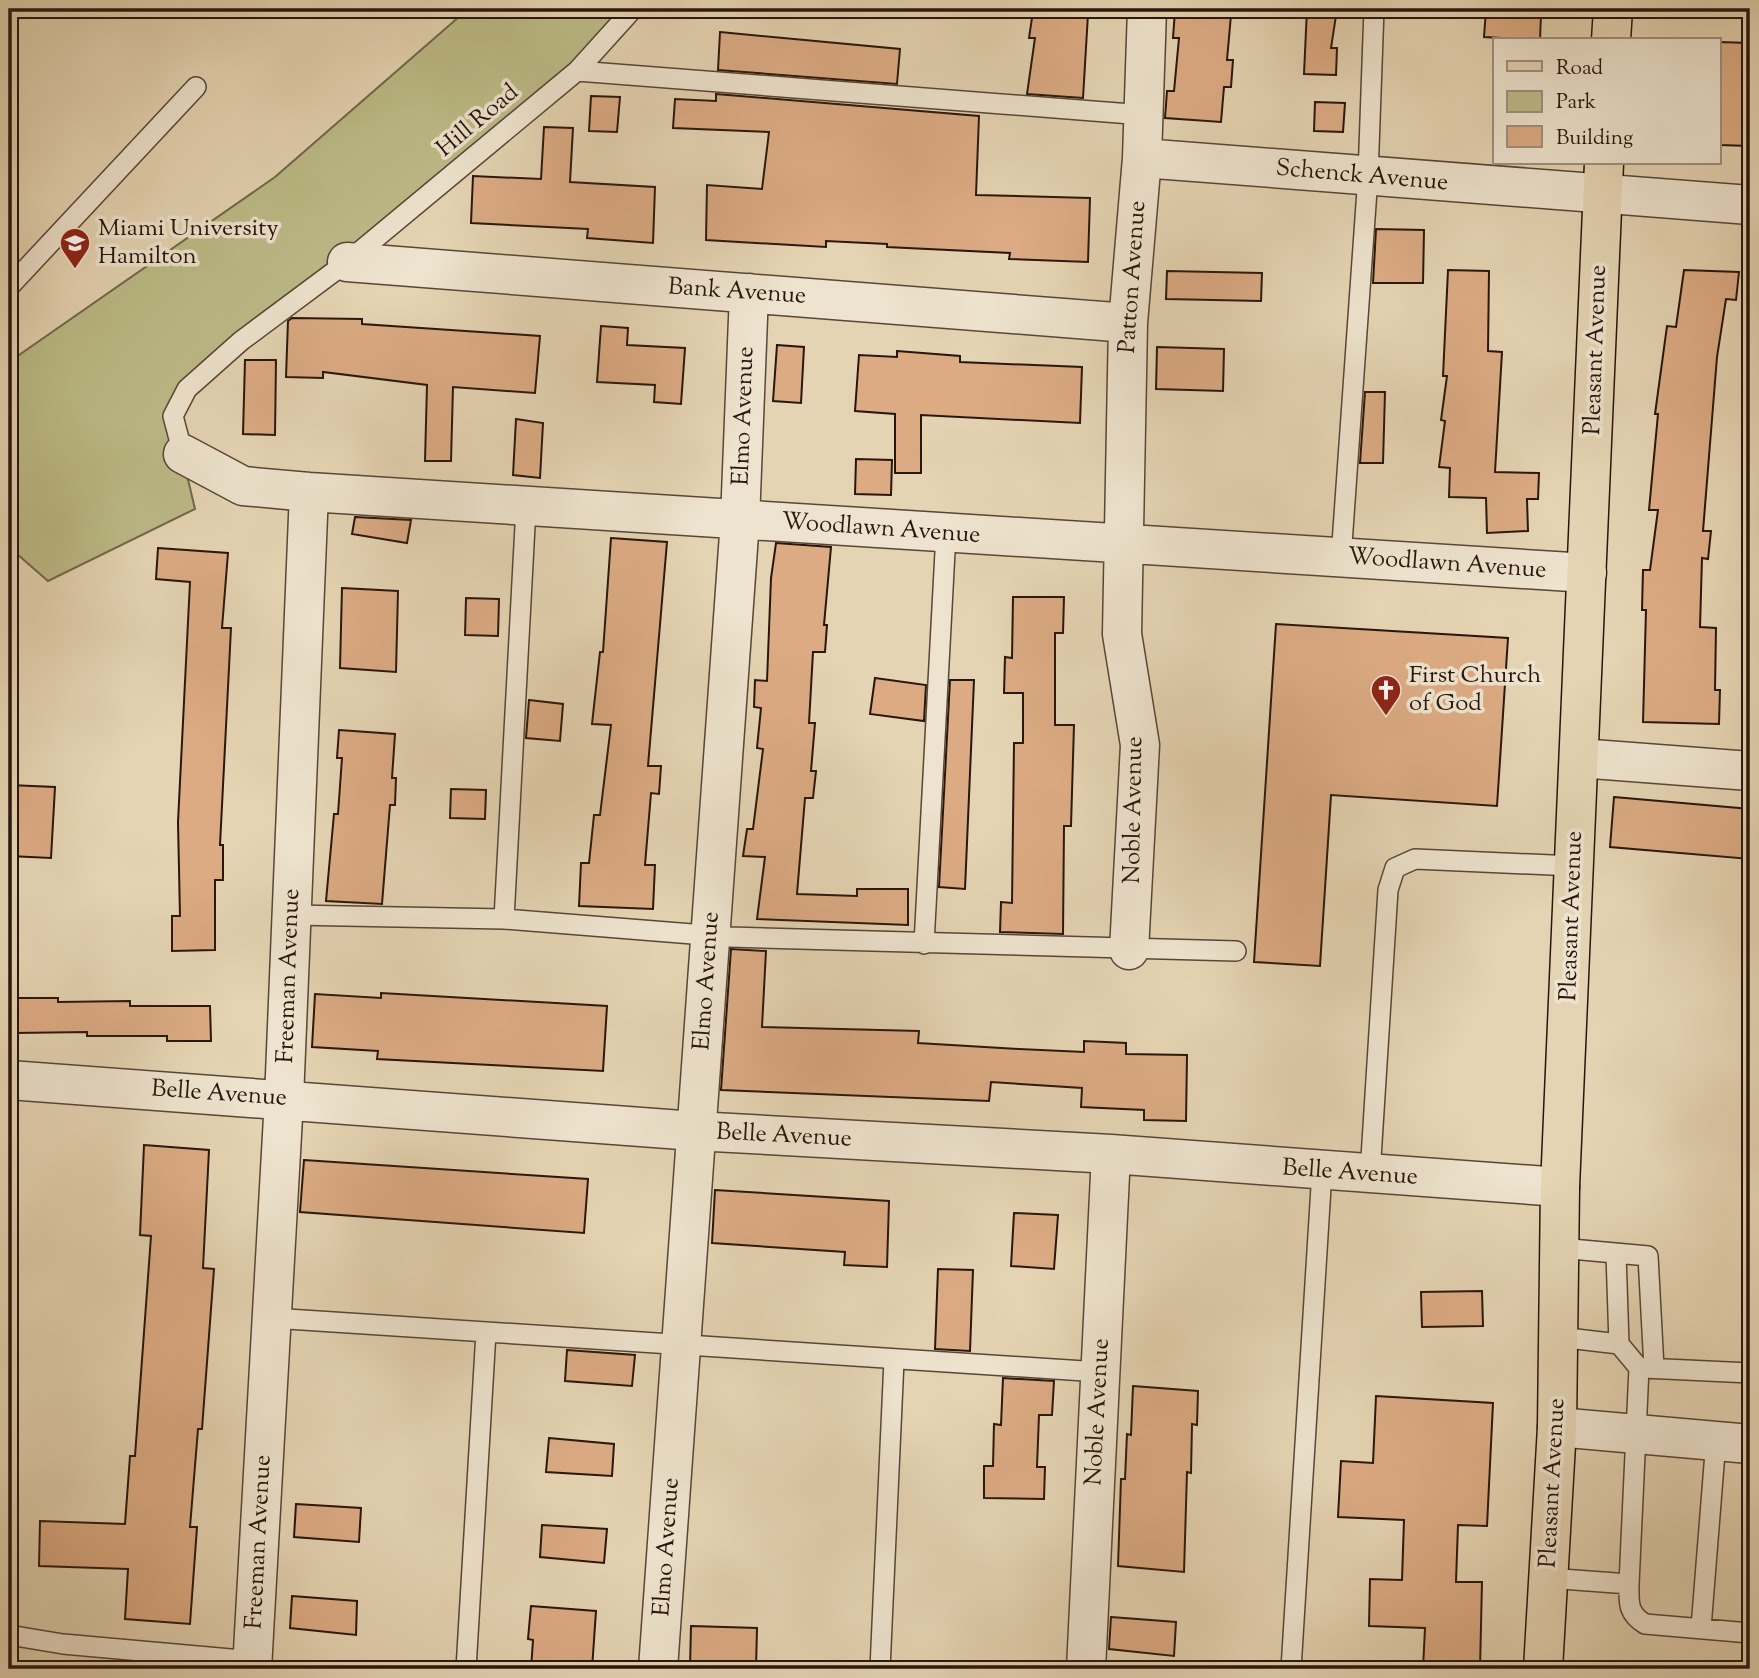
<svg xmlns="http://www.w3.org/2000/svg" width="1759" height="1678" font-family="'Sorts Mill Goudy',serif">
<rect width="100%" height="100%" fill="#e5d4b3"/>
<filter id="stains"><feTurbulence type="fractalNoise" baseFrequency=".00286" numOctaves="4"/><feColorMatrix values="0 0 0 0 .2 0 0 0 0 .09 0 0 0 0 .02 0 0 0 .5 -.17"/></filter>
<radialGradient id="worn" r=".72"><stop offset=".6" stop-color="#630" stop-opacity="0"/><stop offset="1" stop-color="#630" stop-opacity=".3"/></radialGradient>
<path fill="#bcbb88" stroke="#72684a" stroke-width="2" d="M 468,9 L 633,9 L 577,71 L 241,341 L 173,416 L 195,509 L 48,581 L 9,547 L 9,362 L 275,177 Z"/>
<path fill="#dcab84" stroke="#29160d" stroke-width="2" d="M 1307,9 L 1337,9 L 1331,48 L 1337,48 L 1336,75 L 1304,74 Z
M 1486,10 L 1541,14 L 1540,40 L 1484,37 Z
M 1033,11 L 1088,14 L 1083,98 L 1027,94 L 1035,38 L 1029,38 Z
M 1175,11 L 1231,15 L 1227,60 L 1233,60 L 1231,87 L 1224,87 L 1221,122 L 1165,118 L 1167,91 L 1174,91 L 1179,38 L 1173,38 Z
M 720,32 L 900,49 L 897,84 L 718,70 Z
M 1719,42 L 1750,43 L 1750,146 L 1719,145 Z
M 716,94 L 979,116 L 976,195 L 1090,198 L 1088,262 L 1009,259 L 1010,253 L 887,247 L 887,244 L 826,241 L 826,247 L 706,240 L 707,185 L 762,189 L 769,132 L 673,128 L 675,99 L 716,101 Z
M 591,96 L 620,97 L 617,132 L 589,131 Z
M 1315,102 L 1345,103 L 1343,132 L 1314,131 Z
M 544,127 L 573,128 L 570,182 L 655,187 L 653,243 L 587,238 L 588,229 L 471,223 L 473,176 L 541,179 Z
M 1376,229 L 1424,230 L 1423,283 L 1373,283 Z
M 1448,270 L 1489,271 L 1488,351 L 1502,352 L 1495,472 L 1539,473 L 1538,499 L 1527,499 L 1528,531 L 1487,533 L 1486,498 L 1449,497 L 1450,468 L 1439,467 L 1445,421 L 1441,420 L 1447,376 L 1443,376 Z
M 1684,270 L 1739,272 L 1736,300 L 1726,299 L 1717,357 L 1703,531 L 1711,531 L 1708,559 L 1702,558 L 1700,627 L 1716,628 L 1715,690 L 1720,690 L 1719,724 L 1643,722 L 1646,610 L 1642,610 L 1643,570 L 1650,570 L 1658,510 L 1649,510 L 1658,414 L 1655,414 L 1667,326 L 1676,327 Z
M 1167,271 L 1262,273 L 1261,301 L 1166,299 Z
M 292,318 L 362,319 L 362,324 L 540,336 L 535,393 L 453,387 L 451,461 L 425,461 L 427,385 L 323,372 L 323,378 L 286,377 L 288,321 Z
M 601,326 L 628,328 L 627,345 L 685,348 L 681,404 L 654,402 L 655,385 L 597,382 Z
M 777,345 L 804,347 L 801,403 L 773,401 Z
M 1157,347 L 1224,349 L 1223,391 L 1156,389 Z
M 897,351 L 960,356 L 960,362 L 1082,367 L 1080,423 L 921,415 L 921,473 L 895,473 L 895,414 L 855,411 L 859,355 L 897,357 Z
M 245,360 L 276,360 L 275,435 L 243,434 Z
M 1365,392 L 1385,392 L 1383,463 L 1360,463 Z
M 516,419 L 543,423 L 540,478 L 513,475 Z
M 856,459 L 892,460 L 891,495 L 855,494 Z
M 355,517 L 411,520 L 407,543 L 352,534 Z
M 611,538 L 667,542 L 648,766 L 661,766 L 659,794 L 651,793 L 645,865 L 655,865 L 653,909 L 579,906 L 581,863 L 589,863 L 594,815 L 600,815 L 611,725 L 592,724 L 600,652 L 603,652 Z
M 776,543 L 831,547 L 824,625 L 827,625 L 825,652 L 813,652 L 809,723 L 815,723 L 811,771 L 816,771 L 813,798 L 805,798 L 797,894 L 857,896 L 857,889 L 908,889 L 908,925 L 757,919 L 765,857 L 743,856 L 747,829 L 753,829 L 763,749 L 757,748 L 761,708 L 754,707 L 755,680 L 767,681 L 771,578 Z
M 158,548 L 228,553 L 222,628 L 231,628 L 220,845 L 223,845 L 223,880 L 215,880 L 215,950 L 172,951 L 172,916 L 180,916 L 178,822 L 190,582 L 156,579 Z
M 342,588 L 398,591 L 396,672 L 340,668 Z
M 1013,597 L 1064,597 L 1063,633 L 1055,633 L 1055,725 L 1074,725 L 1071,826 L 1064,826 L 1063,934 L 1000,932 L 1001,902 L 1012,903 L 1014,743 L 1023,743 L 1023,693 L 1004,693 L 1005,657 L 1012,658 Z
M 466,598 L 499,599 L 498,636 L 465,635 Z
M 1276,624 L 1508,638 L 1497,806 L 1331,795 L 1320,966 L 1254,962 Z
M 875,678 L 926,685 L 924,721 L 870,714 Z
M 950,680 L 974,680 L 965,889 L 939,887 Z
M 529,700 L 563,704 L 560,741 L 526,738 Z
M 339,730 L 395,734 L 392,778 L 396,778 L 395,805 L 390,805 L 382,904 L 326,901 L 334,814 L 338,814 L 342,758 L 337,758 Z
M 9,785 L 55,787 L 51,858 L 9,856 Z
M 451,789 L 486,790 L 485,819 L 450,818 Z
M 1614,797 L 1750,809 L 1750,859 L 1610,847 Z
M 731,949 L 766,951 L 762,1027 L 919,1031 L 918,1043 L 1019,1049 L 1084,1052 L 1084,1041 L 1126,1043 L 1126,1054 L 1187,1055 L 1186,1121 L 1144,1120 L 1144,1110 L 1081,1107 L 1082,1088 L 991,1082 L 989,1101 L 721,1090 Z
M 381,993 L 607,1006 L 603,1071 L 377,1059 L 378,1051 L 312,1047 L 315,994 L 381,998 Z
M 15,998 L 58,998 L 58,1002 L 130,1001 L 130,1006 L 210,1006 L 211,1041 L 167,1041 L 167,1036 L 87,1036 L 87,1032 L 15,1033 Z
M 144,1145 L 209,1150 L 203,1268 L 214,1269 L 202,1429 L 198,1429 L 190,1527 L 197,1527 L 190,1624 L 125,1619 L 128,1569 L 39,1566 L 40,1521 L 125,1524 L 130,1456 L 135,1456 L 151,1236 L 140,1235 Z
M 304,1160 L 588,1179 L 584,1233 L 300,1212 Z
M 715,1190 L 889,1201 L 887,1267 L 844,1265 L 845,1252 L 712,1243 Z
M 1014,1213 L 1058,1215 L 1054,1269 L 1011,1266 Z
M 938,1269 L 973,1270 L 970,1351 L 935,1349 Z
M 1482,1291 L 1483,1326 L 1422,1327 L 1421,1292 Z
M 567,1350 L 635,1355 L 632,1386 L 565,1381 Z
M 1003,1378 L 1054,1381 L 1052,1415 L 1039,1415 L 1037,1467 L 1045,1467 L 1044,1499 L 984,1498 L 984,1466 L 993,1466 L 994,1424 L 1001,1425 Z
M 1133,1386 L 1198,1391 L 1197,1425 L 1192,1424 L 1191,1473 L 1187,1472 L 1184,1572 L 1118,1566 L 1121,1479 L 1125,1479 L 1127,1434 L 1131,1435 Z
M 1376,1396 L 1493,1403 L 1487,1526 L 1458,1525 L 1456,1582 L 1482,1582 L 1480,1669 L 1423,1669 L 1425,1628 L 1369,1626 L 1370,1579 L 1402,1580 L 1404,1520 L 1338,1517 L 1341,1461 L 1373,1463 Z
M 549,1438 L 614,1444 L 612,1476 L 546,1472 Z
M 296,1504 L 361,1508 L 359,1542 L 294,1537 Z
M 542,1525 L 607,1529 L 604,1563 L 540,1557 Z
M 292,1596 L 357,1601 L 356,1635 L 290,1628 Z
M 531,1606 L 596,1611 L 592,1669 L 531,1669 L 533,1640 L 528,1639 Z
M 1111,1617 L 1176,1622 L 1174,1656 L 1109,1649 Z
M 691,1626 L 757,1628 L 756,1669 L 690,1668 Z"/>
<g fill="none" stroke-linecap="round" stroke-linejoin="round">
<g stroke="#584636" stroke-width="22">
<path id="lane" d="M 577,71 L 1144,115
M 9,287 L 196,87
M 183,454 L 173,416 L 187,389 L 241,341 L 347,262 L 577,71 L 633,9
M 1341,558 L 1368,176 L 1374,9
M 292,915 L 504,919 L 730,937 L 1236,951
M 504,919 L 526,507
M 924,944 L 946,533
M 1370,1174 L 1388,890 L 1395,868 L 1415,859 L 1574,866
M 1560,1248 L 1648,1256 L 1654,1368
M 1616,1254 L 1619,1344
M 272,1318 L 1100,1372
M 1559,1337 L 1619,1344 L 1639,1368 L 1629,1584 C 1629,1602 1627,1613 1645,1624 L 1750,1633
M 1644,1368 L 1750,1373
M 1548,1578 L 1629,1584
M 1701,1628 L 1716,1440
M 9,1635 L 63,1644 L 253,1661
M 466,1669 L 486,1332
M 880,1669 L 894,1360
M 1291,1669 L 1322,1171"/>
</g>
<g stroke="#584636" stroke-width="41">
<path id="street" d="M 1142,158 L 1750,205
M 347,262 L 1128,323
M 183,454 L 243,486 L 309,492 L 1587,573
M 1579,758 L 1750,771
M 1129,950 L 1140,745 L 1122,634 L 1128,323 L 1142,158 L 1147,9
M 9,1080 L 695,1131 L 1111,1154 L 1560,1187
M 1557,1427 L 1750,1444
M 252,1669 L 284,1099 L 309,492
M 658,1669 L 740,520 L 749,293
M 1086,1669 L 1111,1154"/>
</g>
<g stroke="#29160d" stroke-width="41">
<path id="primary" d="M 1611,40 L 1613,9
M 1543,1669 L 1557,1427 L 1560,1187 L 1604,163"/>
</g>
<use href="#lane" stroke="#eee3ce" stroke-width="19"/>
<use href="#street" stroke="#eee3ce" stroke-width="38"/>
<use href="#primary" stroke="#e5d4b3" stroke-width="38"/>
</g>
<defs>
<g id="university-pin" transform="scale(1.575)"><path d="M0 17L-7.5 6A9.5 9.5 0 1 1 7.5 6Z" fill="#8f2418" stroke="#eee3ce"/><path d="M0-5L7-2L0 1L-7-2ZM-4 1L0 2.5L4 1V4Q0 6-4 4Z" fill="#fff"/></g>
<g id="church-pin" transform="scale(1.575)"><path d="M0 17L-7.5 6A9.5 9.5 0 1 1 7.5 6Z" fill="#8f2418" stroke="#eee3ce"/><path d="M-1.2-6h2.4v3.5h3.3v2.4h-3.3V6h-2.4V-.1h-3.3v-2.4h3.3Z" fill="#fff"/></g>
</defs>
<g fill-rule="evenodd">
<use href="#university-pin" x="75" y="243"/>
<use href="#church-pin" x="1386" y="690"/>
</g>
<g text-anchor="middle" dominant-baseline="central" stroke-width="7" stroke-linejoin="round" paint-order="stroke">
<g font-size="24" fill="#29160d" stroke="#eee3ce">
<text transform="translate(478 121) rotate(-40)">Hill Road</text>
<text transform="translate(1362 176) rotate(5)">Schenck Avenue</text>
<text transform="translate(1133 277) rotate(-86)">Patton Avenue</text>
<text transform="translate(737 292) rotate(4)">Bank Avenue</text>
<text transform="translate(1596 350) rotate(-88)">Pleasant Avenue</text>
<text transform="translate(744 416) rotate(-88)">Elmo Avenue</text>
<text transform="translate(881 529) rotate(4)">Woodlawn Avenue</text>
<text transform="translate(1447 564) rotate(4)">Woodlawn Avenue</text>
<text transform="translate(1134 810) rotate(-89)">Noble Avenue</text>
<text transform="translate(1572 916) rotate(-88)">Pleasant Avenue</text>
<text transform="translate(289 976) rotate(-88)">Freeman Avenue</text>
<text transform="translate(707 981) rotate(-86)">Elmo Avenue</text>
<text transform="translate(219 1094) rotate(4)">Belle Avenue</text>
<text transform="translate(784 1136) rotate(3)">Belle Avenue</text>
<text transform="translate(1350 1173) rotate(4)">Belle Avenue</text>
<text transform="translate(1098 1412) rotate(-87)">Noble Avenue</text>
<text transform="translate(1553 1483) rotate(-87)">Pleasant Avenue</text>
<text transform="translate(259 1542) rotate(-87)">Freeman Avenue</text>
<text transform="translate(667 1547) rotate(-86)">Elmo Avenue</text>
</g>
<g font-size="24" fill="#29160d" stroke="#eee3ce" text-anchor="start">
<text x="98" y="229">Miami University<tspan x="98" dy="28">Hamilton</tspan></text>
<text x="1409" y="676">First Church<tspan x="1409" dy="28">of God</tspan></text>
</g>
</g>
<rect width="1759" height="1678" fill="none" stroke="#e5d4b3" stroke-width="35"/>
<rect x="10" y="10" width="1738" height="1657" fill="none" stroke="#29160d" stroke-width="3.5"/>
<rect x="18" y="18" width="1724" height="1643" fill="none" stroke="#29160d" stroke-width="2"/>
<rect x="1493" y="38" width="228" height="126" fill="#eee3ce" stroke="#9f9181" stroke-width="2"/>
<rect x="1507" y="61" width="35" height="10" fill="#e5d4b3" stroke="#9f9181" stroke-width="2"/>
<text x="1556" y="74" font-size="21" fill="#29160d">Road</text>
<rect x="1507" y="91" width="35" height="21" fill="#bcbb88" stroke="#9f9181" stroke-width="2"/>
<text x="1556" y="108" font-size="21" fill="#29160d">Park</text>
<rect x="1507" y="126" width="35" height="21" fill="#dcab84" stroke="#9f9181" stroke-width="2"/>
<text x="1556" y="144" font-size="21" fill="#29160d">Building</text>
<rect width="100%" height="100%" filter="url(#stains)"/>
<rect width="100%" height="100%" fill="url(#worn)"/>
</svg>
